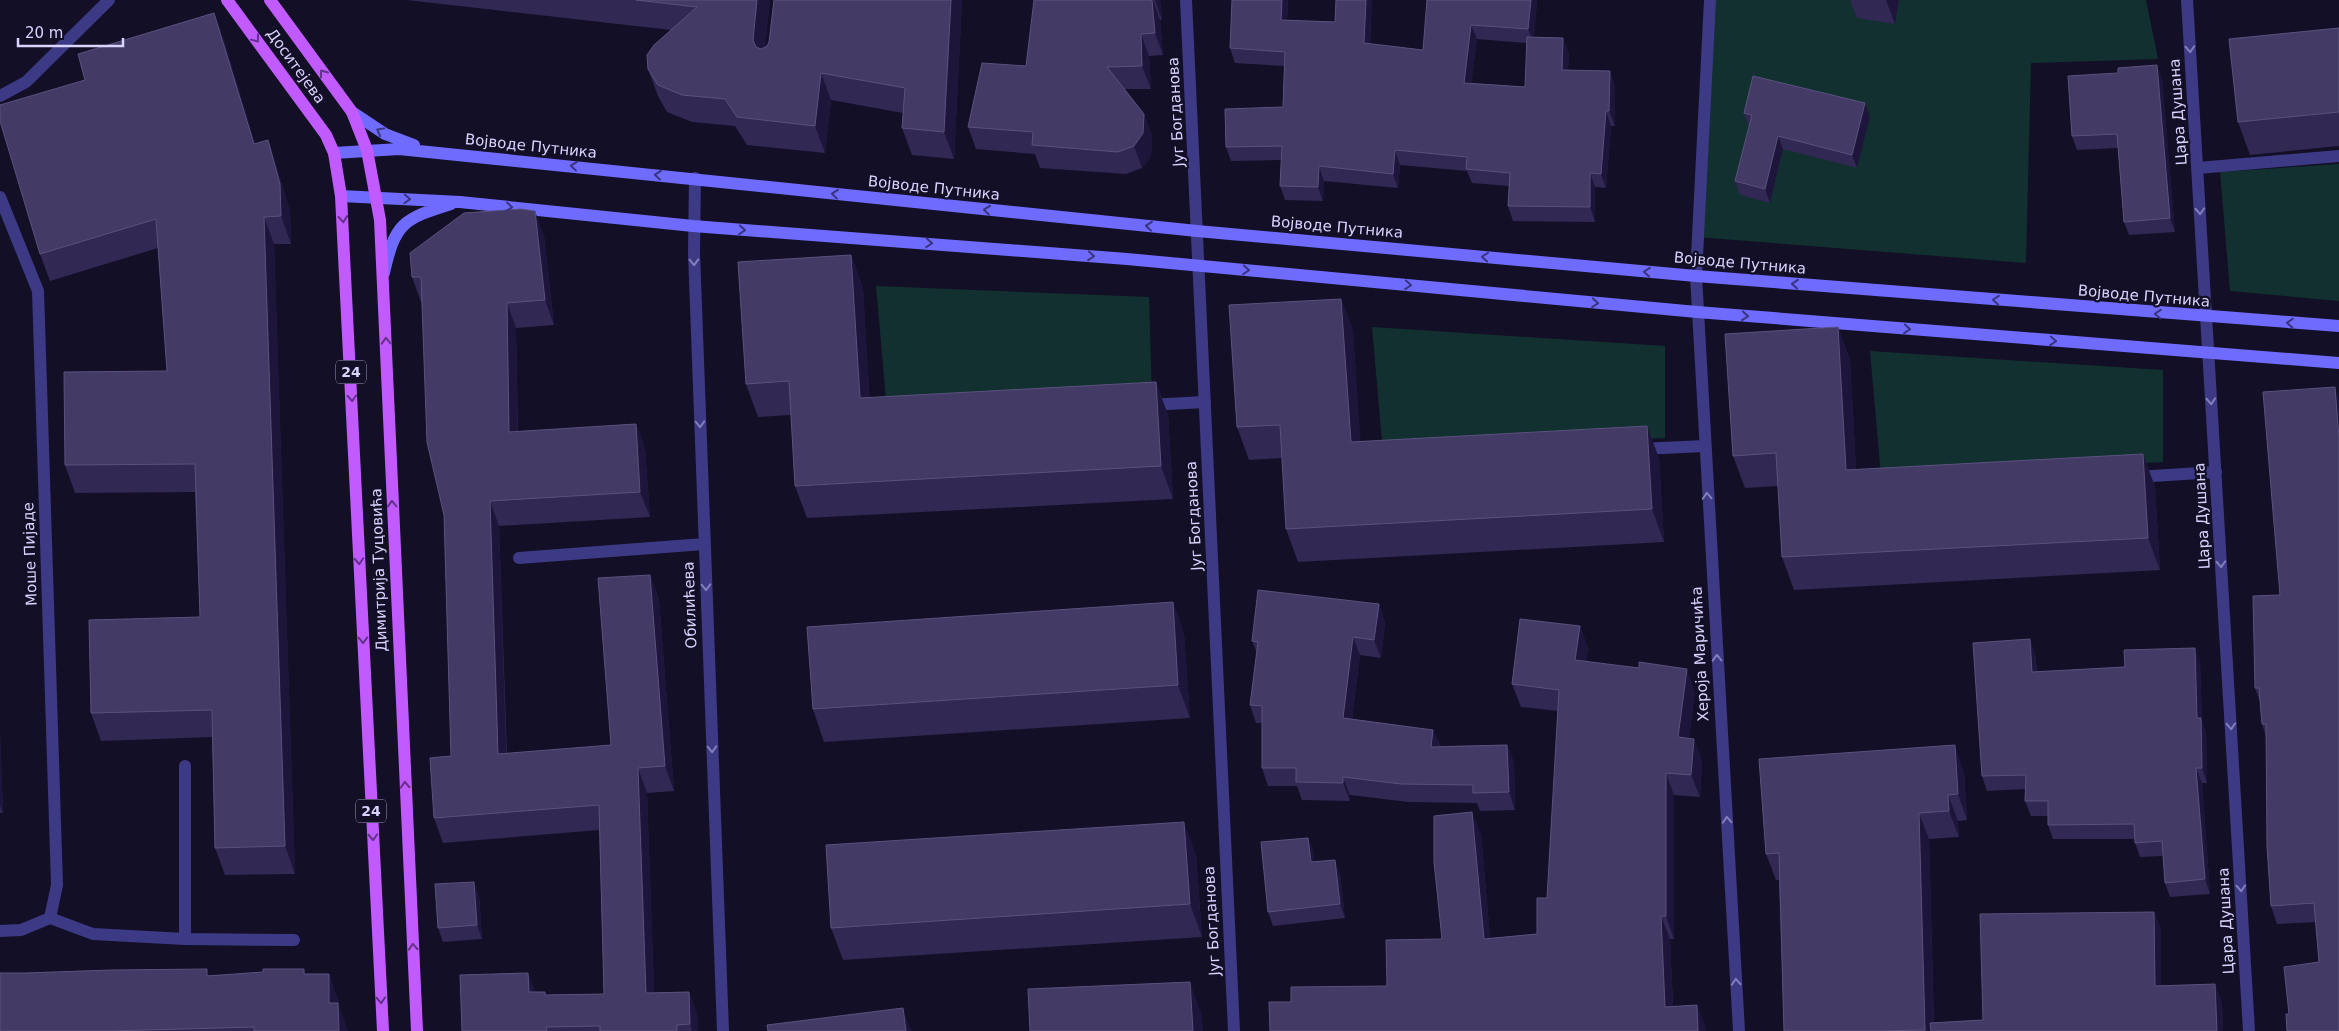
<svg xmlns="http://www.w3.org/2000/svg" width="2339" height="1031" font-family="'DejaVu Sans',sans-serif">
<rect width="100%" height="100%" fill="#130f26"/>
<path fill="#12302f" d="M 1710,0 L 2146,0 L 2158,59 L 2031,63 L 2026,263 L 1696,237 Z
M 2339,164 L 2339,301 L 2230,291 L 2220,172 Z
M 876,286 L 1149,297 L 1152,397 L 887,411 Z
M 1372,327 L 1665,346 L 1665,438 L 1383,453 Z
M 1870,351 L 2163,370 L 2163,462 L 1881,476 Z"/>
<g fill="none" stroke-linecap="round" stroke-linejoin="round">
<path stroke="#3d3a85" stroke-width="12" d="M 2198,168 L 2339,156
M 1696,276 L 1710,0
M 1149,405 L 1205,402
M 1640,449 L 1705,446
M 2136,477 L 2216,472
M 519,558 L 704,544
M 185,766 L 185,939
M 50,918 L 93,934 L 185,939 L 294,940"/>
<path stroke="#3d3a85" stroke-width="12" d="M 1186,0 L 1234,1031
M 2187,0 L 2249,1031
M 0,96 L 26,82 L 109,0
M 695,178 L 694,253 L 723,1031
M 0,197 L 38,291 L 57,885 L 50,918 L 21,930 L 0,931
M 1696,276 L 1739,1031"/>
<path stroke="#6f6bff" stroke-width="12" d="M 352,112 L 385,134 L 414,145
M 334,153 L 399,149 L 1197,231 L 1696,276 L 2339,326
M 341,196 L 460,202 L 693,226 L 1127,259 L 1697,312 L 2339,363
M 384,273 C 395,223 403,219 451,204"/>
<path stroke="#c25bff" stroke-width="12" d="M 227,0 L 326,135 L 334,153 L 341,196 L 383,1031
M 270,0 L 352,112 L 367,150 L 380,220 L 417,1031"/>
</g>
<path fill="#312854" fill-rule="evenodd" d="M 407,0 L 770,0 L 765,47 L 767,46 L 769,42 L 774,0 L 962,0 L 954,159 L 912,155 L 902,128 L 903,113 L 831,100 L 825,153 L 747,145 L 735,126 L 692,122 L 667,112 L 658,96 L 648,69 L 671,30 Z
M 1034,0 L 1160,0 L 1162,20 L 1160,20 L 1163,55 L 1149,56 L 1151,89 L 1124,89 L 1144,114 L 1152,136 L 1151,156 L 1142,168 L 1126,174 L 1040,168 L 1035,154 L 976,149 L 968,127 L 1026,66 Z
M 1232,0 L 1288,0 L 1287,20 L 1335,22 L 1336,0 L 1372,0 L 1370,44 L 1423,50 L 1427,0 L 1537,0 L 1534,37 L 1569,53 L 1568,70 L 1615,85 L 1615,126 L 1611,126 L 1606,188 L 1595,187 L 1595,222 L 1513,221 L 1508,206 L 1509,186 L 1472,183 L 1467,171 L 1400,165 L 1398,188 L 1324,181 L 1323,201 L 1285,200 L 1280,186 L 1281,160 L 1231,161 L 1226,147 L 1283,107 L 1284,66 L 1235,63 L 1230,48 ZM 1477,39 L 1527,43 L 1525,87 L 1471,83 Z
M 1850,0 L 1899,0 L 1895,24 L 1857,18 Z
M 2339,28 L 2339,146 L 2250,155 L 2238,122 Z
M 224,40 L 255,144 L 277,168 L 290,211 L 291,244 L 274,244 L 295,874 L 225,875 L 215,848 L 212,737 L 101,741 L 91,713 L 200,617 L 195,492 L 75,493 L 65,465 L 167,371 L 158,248 L 50,281 L 40,254 Z
M 2162,79 L 2175,232 L 2129,235 L 2124,222 L 2118,148 L 2077,150 L 2072,136 Z
M 1744,113 L 1870,117 L 1857,168 L 1783,149 L 1770,203 L 1740,195 L 1735,181 L 1749,127 Z
M 544,236 L 554,325 L 516,328 L 518,432 L 636,424 L 645,449 L 650,517 L 499,526 L 507,754 L 611,745 L 650,575 L 659,600 L 674,791 L 647,793 L 654,993 L 689,992 L 698,1017 L 698,1031 L 462,1031 L 528,973 L 535,992 L 545,992 L 546,995 L 604,994 L 599,830 L 443,843 L 434,818 L 451,756 L 444,515 L 422,302 L 421,302 L 412,277 Z
M 851,255 L 863,288 L 869,398 L 1156,382 L 1168,415 L 1173,499 L 807,518 L 795,486 L 791,415 L 758,417 L 746,384 Z
M 1341,299 L 1353,331 L 1360,441 L 1659,458 L 1664,542 L 1298,562 L 1286,529 L 1282,458 L 1249,460 L 1237,427 Z
M 1838,327 L 1850,360 L 1856,470 L 2143,454 L 2155,487 L 2160,570 L 1794,590 L 1782,557 L 1778,486 L 1745,488 L 1733,456 Z
M 2280,595 L 2339,1031 L 2289,1014 L 2319,962 L 2316,922 L 2277,924 L 2271,906 L 2266,737 L 2262,724 L 2260,702 L 2255,688 Z
M 1173,602 L 1184,634 L 1190,718 L 824,742 L 813,709 Z
M 1379,604 L 1385,623 L 1381,658 L 1360,655 L 1352,719 L 1433,730 L 1440,746 L 1507,745 L 1514,763 L 1515,810 L 1480,811 L 1477,803 L 1408,802 L 1350,795 L 1350,801 L 1302,800 L 1297,786 L 1268,786 L 1262,768 L 1262,723 L 1256,723 L 1250,705 L 1257,653 L 1252,641 Z
M 1580,626 L 1588,649 L 1586,661 L 1695,692 L 1689,738 L 1694,739 L 1702,761 L 1700,797 L 1674,795 L 1674,939 L 1670,939 L 1673,1006 L 1706,1028 L 1706,1031 L 1270,1031 L 1291,1002 L 1387,986 L 1442,939 L 1481,834 L 1490,938 L 1537,934 L 1547,898 L 1558,711 L 1521,707 L 1512,684 Z
M 2035,653 L 2037,672 L 2200,662 L 2202,721 L 2206,733 L 2207,783 L 2202,783 L 2210,894 L 2170,897 L 2165,883 L 2163,856 L 2140,857 L 2135,843 L 2135,839 L 2053,839 L 2048,825 L 2048,816 L 2031,816 L 2025,801 L 2026,789 L 1987,791 L 1982,776 Z
M 0,733 L 3,813 L 0,813 Z
M 1964,772 L 1967,820 L 1958,821 L 1959,837 L 1929,839 L 1934,1023 L 1983,1020 L 2154,912 L 2161,930 L 2161,986 L 2222,1002 L 2223,1031 L 1784,1031 L 1779,880 L 1776,880 L 1766,854 Z
M 1308,838 L 1313,851 L 1314,862 L 1340,873 L 1345,918 L 1273,926 L 1268,912 Z
M 1196,854 L 1202,937 L 843,960 L 831,928 Z
M 479,895 L 482,939 L 443,942 L 438,928 Z
M 25,973 L 210,975 L 329,974 L 339,1003 L 339,1007 L 348,1031 L 0,1031 Z"/>
<path fill="#1d163a" d="M 757,0 L 770,0 L 763,67 L 753,40 Z
M 951,0 L 962,0 L 954,159 L 944,132 Z
M 1152,0 L 1153,0 L 1160,20 L 1163,55 L 1155,33 Z
M 1155,0 L 1160,0 L 1162,20 Z
M 1282,0 L 1288,0 L 1286,35 L 1281,20 Z
M 1366,0 L 1372,0 L 1369,57 L 1364,43 Z
M 1531,0 L 1537,0 L 1534,44 L 1528,29 Z
M 1886,0 L 1899,0 L 1895,24 Z
M 214,13 L 224,40 L 264,172 L 254,144 Z
M 1471,25 L 1477,39 L 1470,97 L 1464,83 Z
M 1141,34 L 1149,56 L 1151,89 L 1142,66 Z
M 1563,38 L 1569,53 L 1567,84 L 1562,70 Z
M 2157,65 L 2162,79 L 2175,232 L 2170,218 Z
M 1610,71 L 1615,85 L 1615,126 L 1609,111 Z
M 821,73 L 831,100 L 825,153 L 815,126 Z
M 1865,103 L 1870,117 L 1857,168 L 1852,155 Z
M 1606,111 L 1611,126 L 1606,188 L 1601,174 Z
M 1144,114 L 1152,136 L 1151,156 L 1142,168 L 1134,146 Z
M 1778,136 L 1783,149 L 1770,203 L 1765,189 Z
M 268,140 L 277,168 L 290,211 L 291,244 L 281,216 Z
M 1395,150 L 1400,165 L 1398,188 L 1393,174 Z
M 1319,166 L 1324,181 L 1323,201 L 1318,187 Z
M 1590,173 L 1595,187 L 1595,222 L 1590,207 Z
M 535,211 L 544,236 L 554,325 L 545,300 Z
M 264,217 L 274,244 L 295,874 L 285,846 Z
M 851,255 L 863,288 L 872,431 L 860,398 Z
M 1341,299 L 1353,331 L 1363,475 L 1351,442 Z
M 507,303 L 516,328 L 518,457 L 509,432 Z
M 1838,327 L 1850,360 L 1858,503 L 1846,470 Z
M 1156,382 L 1168,415 L 1173,499 L 1161,466 Z
M 2335,387 L 2339,399 L 2339,438 Z
M 636,424 L 645,449 L 650,517 L 640,492 Z
M 1647,426 L 1659,458 L 1664,542 L 1652,509 Z
M 2143,454 L 2155,487 L 2160,570 L 2148,538 Z
M 490,501 L 499,526 L 507,779 L 498,754 Z
M 650,575 L 659,600 L 674,791 L 665,766 Z
M 1173,602 L 1184,634 L 1190,718 L 1178,685 Z
M 1379,604 L 1385,623 L 1381,658 L 1374,640 Z
M 1580,626 L 1588,649 L 1583,683 L 1575,660 Z
M 1353,637 L 1360,655 L 1350,736 L 1343,718 Z
M 2030,639 L 2035,653 L 2037,686 L 2032,672 Z
M 2195,648 L 2200,662 L 2202,721 L 2206,733 L 2207,783 L 2202,768 L 2197,718 Z
M 1687,669 L 1695,692 L 1686,760 L 1678,737 Z
M 1433,730 L 1440,748 L 1431,747 Z
M 0,733 L 3,813 L 0,805 Z
M 1694,739 L 1702,761 L 1700,797 L 1691,775 Z
M 1507,745 L 1514,763 L 1515,810 L 1509,792 Z
M 1955,745 L 1964,772 L 1967,820 L 1958,794 Z
M 638,768 L 647,793 L 655,1018 L 646,993 Z
M 2196,768 L 2202,783 L 2210,894 L 2205,879 Z
M 1666,773 L 1674,795 L 1674,939 L 1666,916 Z
M 1343,777 L 1350,795 L 1350,801 L 1343,783 Z
M 1948,795 L 1958,821 L 1959,837 L 1949,811 Z
M 1472,812 L 1481,834 L 1492,961 L 1484,939 Z
M 1919,813 L 1929,839 L 1934,1031 L 1926,1031 L 1925,1030 Z
M 1184,822 L 1196,854 L 1202,937 L 1190,904 Z
M 1308,838 L 1313,851 L 1316,876 L 1311,862 Z
M 1335,860 L 1340,873 L 1345,918 L 1340,904 Z
M 474,882 L 479,895 L 482,939 L 477,925 Z
M 2154,912 L 2161,930 L 2161,1004 L 2155,986 Z
M 1661,916 L 1670,939 L 1674,1029 L 1665,1007 Z
M 528,973 L 537,998 L 529,992 Z
M 329,974 L 339,1003 L 339,1007 L 348,1031 L 339,1031 L 329,1003 Z
M 1190,982 L 1202,1015 L 1203,1031 L 1193,1031 Z
M 2215,984 L 2222,1002 L 2223,1031 L 2217,1031 Z
M 689,992 L 698,1017 L 698,1031 L 692,1031 L 690,1024 Z
M 1697,1005 L 1706,1028 L 1706,1031 L 1698,1031 Z
M 903,1008 L 911,1030 L 911,1031 L 906,1031 Z"/>
<path fill="#433a66" stroke="#5a527e" d="M 636,0 L 757,0 L 753,40 L 756,47 L 761,49 L 767,46 L 769,42 L 774,0 L 951,0 L 944,132 L 902,128 L 905,88 L 821,73 L 815,126 L 737,117 L 725,99 L 682,95 L 658,85 L 648,69 L 647,55 L 654,45 L 697,7 Z
M 1034,0 L 1152,0 L 1155,33 L 1141,34 L 1142,66 L 1107,67 L 1144,114 L 1143,133 L 1134,146 L 1118,152 L 1032,145 L 1033,132 L 968,127 L 982,63 L 1026,66 Z
M 1232,0 L 1282,0 L 1281,20 L 1335,22 L 1336,0 L 1366,0 L 1364,43 L 1423,50 L 1427,0 L 1531,0 L 1528,29 L 1471,25 L 1464,83 L 1525,87 L 1527,37 L 1563,38 L 1562,70 L 1610,71 L 1609,111 L 1606,111 L 1601,174 L 1590,173 L 1590,207 L 1508,206 L 1510,173 L 1466,169 L 1467,157 L 1395,150 L 1393,174 L 1319,166 L 1318,187 L 1280,186 L 1282,146 L 1226,147 L 1225,109 L 1283,107 L 1285,52 L 1230,48 Z
M 214,13 L 254,144 L 268,140 L 280,184 L 281,216 L 264,217 L 285,846 L 215,848 L 212,710 L 91,713 L 89,620 L 200,617 L 195,464 L 65,465 L 64,372 L 167,371 L 156,219 L 40,254 L 0,121 L 0,105 L 85,80 L 78,54 Z
M 2339,28 L 2339,112 L 2238,122 L 2229,39 Z
M 2157,65 L 2170,218 L 2124,222 L 2117,134 L 2072,136 L 2068,76 L 2118,73 L 2118,68 Z
M 1753,76 L 1865,103 L 1852,155 L 1778,136 L 1765,189 L 1735,181 L 1752,115 L 1744,113 Z
M 521,209 L 535,211 L 545,300 L 507,303 L 509,432 L 636,424 L 640,492 L 490,501 L 498,754 L 611,745 L 598,578 L 650,575 L 665,766 L 638,768 L 646,993 L 689,992 L 690,1024 L 677,1025 L 677,1031 L 600,1031 L 600,1026 L 546,1027 L 547,1031 L 462,1031 L 460,975 L 528,973 L 529,992 L 545,992 L 545,995 L 604,994 L 599,805 L 434,818 L 430,758 L 451,756 L 444,515 L 427,442 L 421,277 L 412,277 L 410,253 L 464,213 Z
M 851,255 L 860,398 L 1156,382 L 1161,466 L 795,486 L 789,381 L 746,384 L 738,262 Z
M 1341,299 L 1351,442 L 1647,426 L 1652,509 L 1286,529 L 1280,425 L 1237,427 L 1229,305 Z
M 1838,327 L 1846,470 L 2143,454 L 2148,538 L 1782,557 L 1776,453 L 1733,456 L 1725,334 Z
M 2335,387 L 2339,438 L 2339,1031 L 2287,1031 L 2286,1014 L 2289,1014 L 2284,967 L 2319,962 L 2314,903 L 2271,906 L 2267,846 L 2266,724 L 2262,724 L 2259,688 L 2255,688 L 2253,596 L 2280,595 L 2263,392 Z
M 1258,590 L 1379,604 L 1374,640 L 1353,637 L 1343,718 L 1433,730 L 1431,747 L 1507,745 L 1509,792 L 1473,793 L 1473,785 L 1401,784 L 1343,777 L 1343,783 L 1296,782 L 1296,768 L 1262,768 L 1262,706 L 1250,705 L 1258,642 L 1252,641 Z
M 1173,602 L 1178,685 L 813,709 L 807,627 Z
M 1520,619 L 1580,626 L 1575,660 L 1639,668 L 1639,662 L 1687,669 L 1678,737 L 1694,739 L 1691,775 L 1666,773 L 1666,916 L 1661,916 L 1665,1007 L 1697,1005 L 1698,1031 L 1270,1031 L 1269,1002 L 1291,1002 L 1291,987 L 1387,986 L 1386,940 L 1442,939 L 1434,862 L 1434,816 L 1472,812 L 1484,939 L 1537,934 L 1537,898 L 1547,898 L 1559,690 L 1512,684 Z
M 2030,639 L 2032,672 L 2125,667 L 2124,650 L 2195,648 L 2197,718 L 2201,718 L 2202,768 L 2196,768 L 2205,879 L 2165,883 L 2162,841 L 2135,843 L 2134,824 L 2048,825 L 2048,801 L 2025,801 L 2026,775 L 1982,776 L 1973,643 Z
M 1955,745 L 1958,794 L 1948,795 L 1949,811 L 1919,813 L 1925,1030 L 1876,1031 L 1784,1031 L 1779,853 L 1766,854 L 1759,759 Z
M 1184,822 L 1190,904 L 831,928 L 826,845 Z
M 1308,838 L 1311,862 L 1335,860 L 1340,904 L 1268,912 L 1261,842 Z
M 474,882 L 477,925 L 438,928 L 435,884 Z
M 2154,912 L 2155,986 L 2215,984 L 2217,1031 L 1931,1031 L 1930,1023 L 1983,1020 L 1980,914 Z
M 207,969 L 207,976 L 263,972 L 263,969 L 304,969 L 304,974 L 329,974 L 329,1003 L 338,1003 L 339,1031 L 254,1031 L 254,1027 L 110,1031 L 0,1031 L 0,973 L 25,973 L 112,970 Z
M 1190,982 L 1193,1031 L 1030,1031 L 1028,989 Z
M 903,1008 L 906,1031 L 768,1031 L 767,1025 Z"/>
<defs><path id="oneway-chevron" d="M-2-3.5L2.5 0L-2 3.5" fill="none" stroke-width="1.6" stroke-linecap="round" stroke-linejoin="round" transform="scale(1.25)"/></defs>
<g stroke="#623188">
<use href="#oneway-chevron" transform="translate(256 39) rotate(53)"/>
<use href="#oneway-chevron" transform="translate(323 73) rotate(-126)"/>
<use href="#oneway-chevron" transform="translate(343 219) rotate(85)"/>
<use href="#oneway-chevron" transform="translate(386 341) rotate(-92)"/>
<use href="#oneway-chevron" transform="translate(352 398) rotate(87)"/>
<use href="#oneway-chevron" transform="translate(392 504) rotate(-92)"/>
<use href="#oneway-chevron" transform="translate(359 561) rotate(87)"/>
<use href="#oneway-chevron" transform="translate(363 640) rotate(88)"/>
<use href="#oneway-chevron" transform="translate(405 785) rotate(-93)"/>
<use href="#oneway-chevron" transform="translate(373 837) rotate(87)"/>
<use href="#oneway-chevron" transform="translate(413 947) rotate(-93)"/>
<use href="#oneway-chevron" transform="translate(381 1000) rotate(87)"/>
</g>
<g stroke="#837fbc">
<use href="#oneway-chevron" transform="translate(2190 49) rotate(87)"/>
<use href="#oneway-chevron" transform="translate(2200 211) rotate(87)"/>
<use href="#oneway-chevron" transform="translate(694 262) rotate(88)"/>
<use href="#oneway-chevron" transform="translate(2211 401) rotate(87)"/>
<use href="#oneway-chevron" transform="translate(700 424) rotate(88)"/>
<use href="#oneway-chevron" transform="translate(1707 496) rotate(-93)"/>
<use href="#oneway-chevron" transform="translate(2221 564) rotate(87)"/>
<use href="#oneway-chevron" transform="translate(706 587) rotate(88)"/>
<use href="#oneway-chevron" transform="translate(1717 658) rotate(-91)"/>
<use href="#oneway-chevron" transform="translate(2231 726) rotate(87)"/>
<use href="#oneway-chevron" transform="translate(712 749) rotate(88)"/>
<use href="#oneway-chevron" transform="translate(1727 820) rotate(-93)"/>
<use href="#oneway-chevron" transform="translate(2241 888) rotate(87)"/>
<use href="#oneway-chevron" transform="translate(1736 982) rotate(-93)"/>
</g>
<g stroke="#38347d">
<use href="#oneway-chevron" transform="translate(380 131) rotate(-151)"/>
<use href="#oneway-chevron" transform="translate(574 166) rotate(-174)"/>
<use href="#oneway-chevron" transform="translate(658 175) rotate(-174)"/>
<use href="#oneway-chevron" transform="translate(835 194) rotate(-174)"/>
<use href="#oneway-chevron" transform="translate(407 199) rotate(3)"/>
<use href="#oneway-chevron" transform="translate(509 207) rotate(6)"/>
<use href="#oneway-chevron" transform="translate(987 210) rotate(-174)"/>
<use href="#oneway-chevron" transform="translate(1149 226) rotate(-174)"/>
<use href="#oneway-chevron" transform="translate(742 230) rotate(4)"/>
<use href="#oneway-chevron" transform="translate(929 243) rotate(4)"/>
<use href="#oneway-chevron" transform="translate(1091 256) rotate(5)"/>
<use href="#oneway-chevron" transform="translate(1485 257) rotate(-175)"/>
<use href="#oneway-chevron" transform="translate(1246 270) rotate(5)"/>
<use href="#oneway-chevron" transform="translate(1647 272) rotate(-175)"/>
<use href="#oneway-chevron" transform="translate(1795 284) rotate(-175)"/>
<use href="#oneway-chevron" transform="translate(1408 285) rotate(5)"/>
<use href="#oneway-chevron" transform="translate(1996 300) rotate(-175)"/>
<use href="#oneway-chevron" transform="translate(1595 303) rotate(5)"/>
<use href="#oneway-chevron" transform="translate(2158 314) rotate(-176)"/>
<use href="#oneway-chevron" transform="translate(1745 316) rotate(5)"/>
<use href="#oneway-chevron" transform="translate(2290 323) rotate(-177)"/>
<use href="#oneway-chevron" transform="translate(1907 329) rotate(5)"/>
<use href="#oneway-chevron" transform="translate(2053 341) rotate(4)"/>
</g>
<g text-anchor="middle" dominant-baseline="central" stroke-width="4.5" stroke-linejoin="round" paint-order="stroke">
<g fill="#130f26" stroke="#9e99be" stroke-width="1">
<rect x="336" y="360.5" width="30" height="23" rx="4"/>
<rect x="356" y="799.5" width="30" height="23" rx="4"/>
</g>
<g font-size="14" font-weight="bold" fill="#d9d4ff">
<text x="351" y="372">24</text>
<text x="371" y="811">24</text>
</g>
<g font-size="15" fill="#d9d4ff" stroke="#130f26">
<text transform="translate(296 66) rotate(54)">Доситејева</text>
<text transform="translate(1176 112) rotate(-93)">Југ Богданова</text>
<text transform="translate(2178 112) rotate(-94)">Цара Душана</text>
<text transform="translate(531 146) rotate(6)">Војводе Путника</text>
<text transform="translate(934 188) rotate(6)">Војводе Путника</text>
<text transform="translate(1337 227) rotate(5)">Војводе Путника</text>
<text transform="translate(1740 263) rotate(5)">Војводе Путника</text>
<text transform="translate(2144 296) rotate(5)">Војводе Путника</text>
<text transform="translate(1194 516) rotate(-93)">Југ Богданова</text>
<text transform="translate(2202 516) rotate(-93)">Цара Душана</text>
<text transform="translate(30 554) rotate(-92)">Моше Пијаде</text>
<text transform="translate(379 570) rotate(-92)">Димитрија Туцовића</text>
<text transform="translate(690 605) rotate(-92)">Обилићева</text>
<text transform="translate(1700 654) rotate(-93)">Хероја Маричића</text>
<text transform="translate(1212 921) rotate(-93)">Југ Богданова</text>
<text transform="translate(2226 921) rotate(-93)">Цара Душана</text>
</g>
</g>
<path d="M18 38v8h105v-8" fill="none" stroke="#d9d4ff" stroke-width="2.5"/>
<text x="25" y="38" font-size="15" fill="#d9d4ff" stroke="#130f26" stroke-width="4" paint-order="stroke">20 m</text>
</svg>
